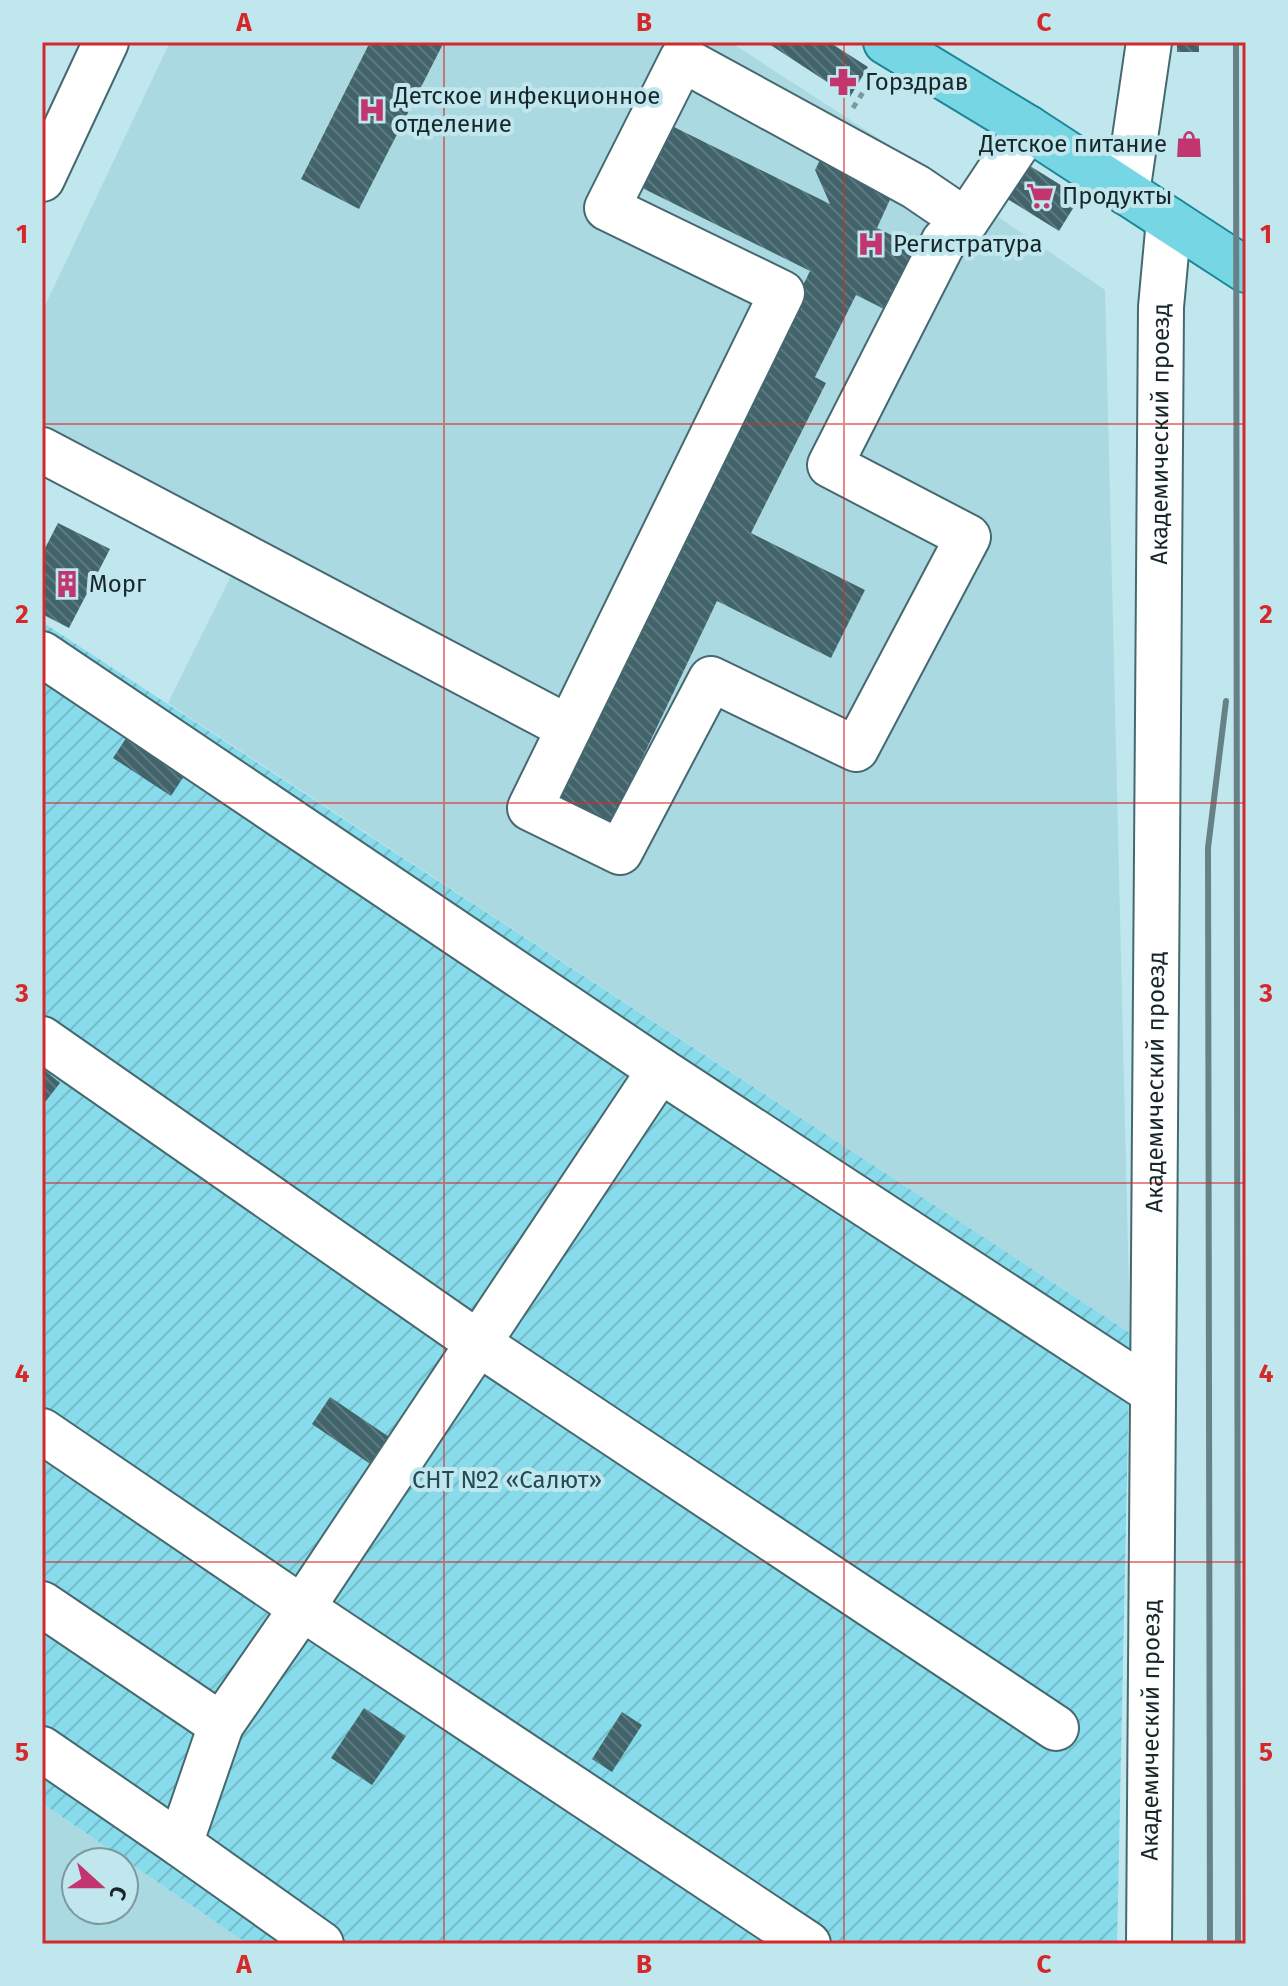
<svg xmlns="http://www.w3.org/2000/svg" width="1288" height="1986" font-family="'Fira Sans',sans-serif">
<defs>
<pattern id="garden-furrows" width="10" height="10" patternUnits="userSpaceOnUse" patternTransform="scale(2)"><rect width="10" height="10" fill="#87dbea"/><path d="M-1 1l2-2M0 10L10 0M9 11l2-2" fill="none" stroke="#74bcc9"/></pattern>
<pattern id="building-back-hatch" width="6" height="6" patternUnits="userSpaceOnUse" patternTransform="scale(2)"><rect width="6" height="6" fill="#41646b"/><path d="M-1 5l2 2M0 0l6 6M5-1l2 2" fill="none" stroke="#5f7a80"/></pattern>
</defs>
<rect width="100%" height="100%" fill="#c0e6ee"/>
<path fill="#aad9e1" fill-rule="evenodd" d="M 170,42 L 370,42 L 301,179 L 359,208 L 444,42 L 730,42 L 978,203 L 1105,290 L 1130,1333 L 168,703 L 248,542 L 42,427 L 42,312 ZM 663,121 L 830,204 L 815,170 L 894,191 L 877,228 L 916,247 L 885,309 L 856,295 L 815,377 L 826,383 L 751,533 L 865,590 L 831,657 L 717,601 L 608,830 L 810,271 L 632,183 Z
M 42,1803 L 248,1944 L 42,1944 ZM 76,1862 L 124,1862 L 124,1910 L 76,1910 Z"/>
<path fill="url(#garden-furrows)" d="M 42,622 L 1130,1333 L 1117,1944 L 248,1944 L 42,1803 Z"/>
<path fill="url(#building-back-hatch)" d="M 370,42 L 444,42 L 359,209 L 301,179 Z
M 766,42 L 829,42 L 868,67 L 850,97 Z
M 1177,42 L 1199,42 L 1199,52 L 1177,52 Z
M 662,121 L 830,204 L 815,170 L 822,156 L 894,191 L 877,228 L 916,247 L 884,309 L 856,295 L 815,377 L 826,383 L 751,533 L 865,590 L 831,658 L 717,601 L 608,830 L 549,802 L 810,271 L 632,183 Z
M 1022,161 L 1080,197 L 1059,231 L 1001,195 Z
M 58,523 L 110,549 L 69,628 L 42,614 L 42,554 Z
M 132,729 L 190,767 L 171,796 L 113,758 Z
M 42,1068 L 60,1083 L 42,1106 Z
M 330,1397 L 398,1443 L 379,1470 L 312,1424 Z
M 364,1708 L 406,1736 L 372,1785 L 331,1758 Z
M 622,1712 L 642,1725 L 612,1772 L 592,1759 Z"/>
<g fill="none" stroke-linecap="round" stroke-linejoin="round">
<g stroke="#46696f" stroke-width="48">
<g id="minor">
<path d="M 42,179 L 106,42"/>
<path d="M 1127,193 L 1149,42"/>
<path d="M 966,221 L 916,187 L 682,59 L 607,208 L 782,293 L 530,808 L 620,852 L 711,679 L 856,749 L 968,537 L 830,465 L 944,241 L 966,221 L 1028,128"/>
<path d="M 42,450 L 569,728"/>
<path d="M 42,654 L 660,1070 L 1153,1392"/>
<path d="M 42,1039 L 478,1343 L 1056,1728"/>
<path d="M 42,1431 L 302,1608 L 808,1944"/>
<path d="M 42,1604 L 221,1725 L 180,1844 L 321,1944"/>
<path d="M 221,1725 L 302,1608 L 660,1070"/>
<path d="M 42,1749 L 180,1844"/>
<path id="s1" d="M 1149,1944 L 1161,307 L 1169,220"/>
</g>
</g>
<g stroke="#1b8696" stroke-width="48">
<path id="major" d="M 886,42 L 1028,128 L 1246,270"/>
</g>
<path stroke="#7b989e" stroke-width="5" stroke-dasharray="6 6" stroke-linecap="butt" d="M 853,108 L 874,75"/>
<use href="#minor" stroke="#fff" stroke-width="44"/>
<use href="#major" stroke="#77d6e3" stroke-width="44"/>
<path stroke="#678187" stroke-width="6" d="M 1236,42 L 1238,1944
M 1210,1944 L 1208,848 L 1226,701"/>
</g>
<path fill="none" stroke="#d62828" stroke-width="2" stroke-opacity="0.55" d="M 444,42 L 444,1944M 844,42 L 844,1944M 42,424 L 1246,424M 42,803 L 1246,803M 42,1183 L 1246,1183M 42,1562 L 1246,1562"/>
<defs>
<g id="pharmacy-bare" transform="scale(2.16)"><path d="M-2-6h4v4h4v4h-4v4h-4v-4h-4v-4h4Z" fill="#c1366e" stroke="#c0e6ee" stroke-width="2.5" paint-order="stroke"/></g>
<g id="hospital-bare" transform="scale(2.16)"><path d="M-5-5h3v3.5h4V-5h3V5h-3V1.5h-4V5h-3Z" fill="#c1366e" stroke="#c0e6ee" stroke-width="2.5" paint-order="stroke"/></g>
<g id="shop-bare" transform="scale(2.16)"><path d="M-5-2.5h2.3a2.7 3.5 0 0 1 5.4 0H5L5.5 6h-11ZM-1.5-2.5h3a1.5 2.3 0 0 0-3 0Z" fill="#c1366e" stroke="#c0e6ee" stroke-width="2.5" paint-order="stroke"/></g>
<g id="supermarket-bare" transform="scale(2.16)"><path d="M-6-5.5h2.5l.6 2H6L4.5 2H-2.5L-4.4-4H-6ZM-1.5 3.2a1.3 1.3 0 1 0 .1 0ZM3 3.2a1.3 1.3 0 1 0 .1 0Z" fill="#c1366e" stroke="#c0e6ee" stroke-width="2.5" paint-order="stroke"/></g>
<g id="building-bare" transform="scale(2.16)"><path d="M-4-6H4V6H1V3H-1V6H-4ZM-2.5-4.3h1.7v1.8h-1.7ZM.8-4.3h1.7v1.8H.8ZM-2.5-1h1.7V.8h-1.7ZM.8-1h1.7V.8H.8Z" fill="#c1366e" stroke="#c0e6ee" stroke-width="2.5" paint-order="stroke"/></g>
</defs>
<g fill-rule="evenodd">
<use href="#pharmacy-bare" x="843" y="82"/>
<use href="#hospital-bare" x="372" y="110"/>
<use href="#shop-bare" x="1189" y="144"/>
<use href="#supermarket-bare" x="1040" y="196"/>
<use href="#hospital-bare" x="871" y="244"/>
<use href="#building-bare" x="67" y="584"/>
</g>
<g text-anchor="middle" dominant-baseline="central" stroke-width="8" stroke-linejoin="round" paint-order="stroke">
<g font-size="24" fill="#172629" stroke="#c0e6ee" text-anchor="start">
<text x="865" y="82">Горздрав</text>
<text x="394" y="96">Детское инфекционное<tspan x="394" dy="28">отделение</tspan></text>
<text x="1167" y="144" text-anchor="end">Детское питание</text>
<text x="1062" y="196">Продукты</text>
<text x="893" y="244">Регистратура</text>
<text x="89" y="584">Морг</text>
</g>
<g font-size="24" fill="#172629" stroke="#c0e6ee">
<text stroke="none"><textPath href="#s1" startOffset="1510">Академический проезд</textPath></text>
<text stroke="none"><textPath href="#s1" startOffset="862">Академический проезд</textPath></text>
<text stroke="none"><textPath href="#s1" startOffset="214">Академический проезд</textPath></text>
</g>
<g font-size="24" fill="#224b52" stroke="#c0e6ee">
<text x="507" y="1480">СНТ №2 «Салют»</text>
</g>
</g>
<rect width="1288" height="1986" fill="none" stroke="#c0e6ee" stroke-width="88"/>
<g transform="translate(100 1886) rotate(111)"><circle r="38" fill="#c0e6ee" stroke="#7c999f" stroke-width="2"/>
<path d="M0-6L14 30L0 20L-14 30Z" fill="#c1366e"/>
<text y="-12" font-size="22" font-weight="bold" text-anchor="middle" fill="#172629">С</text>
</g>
<rect x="44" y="44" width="1200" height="1898" fill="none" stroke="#d62828" stroke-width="3"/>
<g font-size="26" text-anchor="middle" font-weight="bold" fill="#d62828">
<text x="244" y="31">A</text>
<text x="644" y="31">B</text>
<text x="1044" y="31">C</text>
<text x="22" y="243">1</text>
<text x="1266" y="243">1</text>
<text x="22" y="623">2</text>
<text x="1266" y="623">2</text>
<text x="22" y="1002">3</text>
<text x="1266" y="1002">3</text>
<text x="22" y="1382">4</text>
<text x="1266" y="1382">4</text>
<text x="22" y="1761">5</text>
<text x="1266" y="1761">5</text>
<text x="244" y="1973">A</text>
<text x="644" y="1973">B</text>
<text x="1044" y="1973">C</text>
</g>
</svg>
